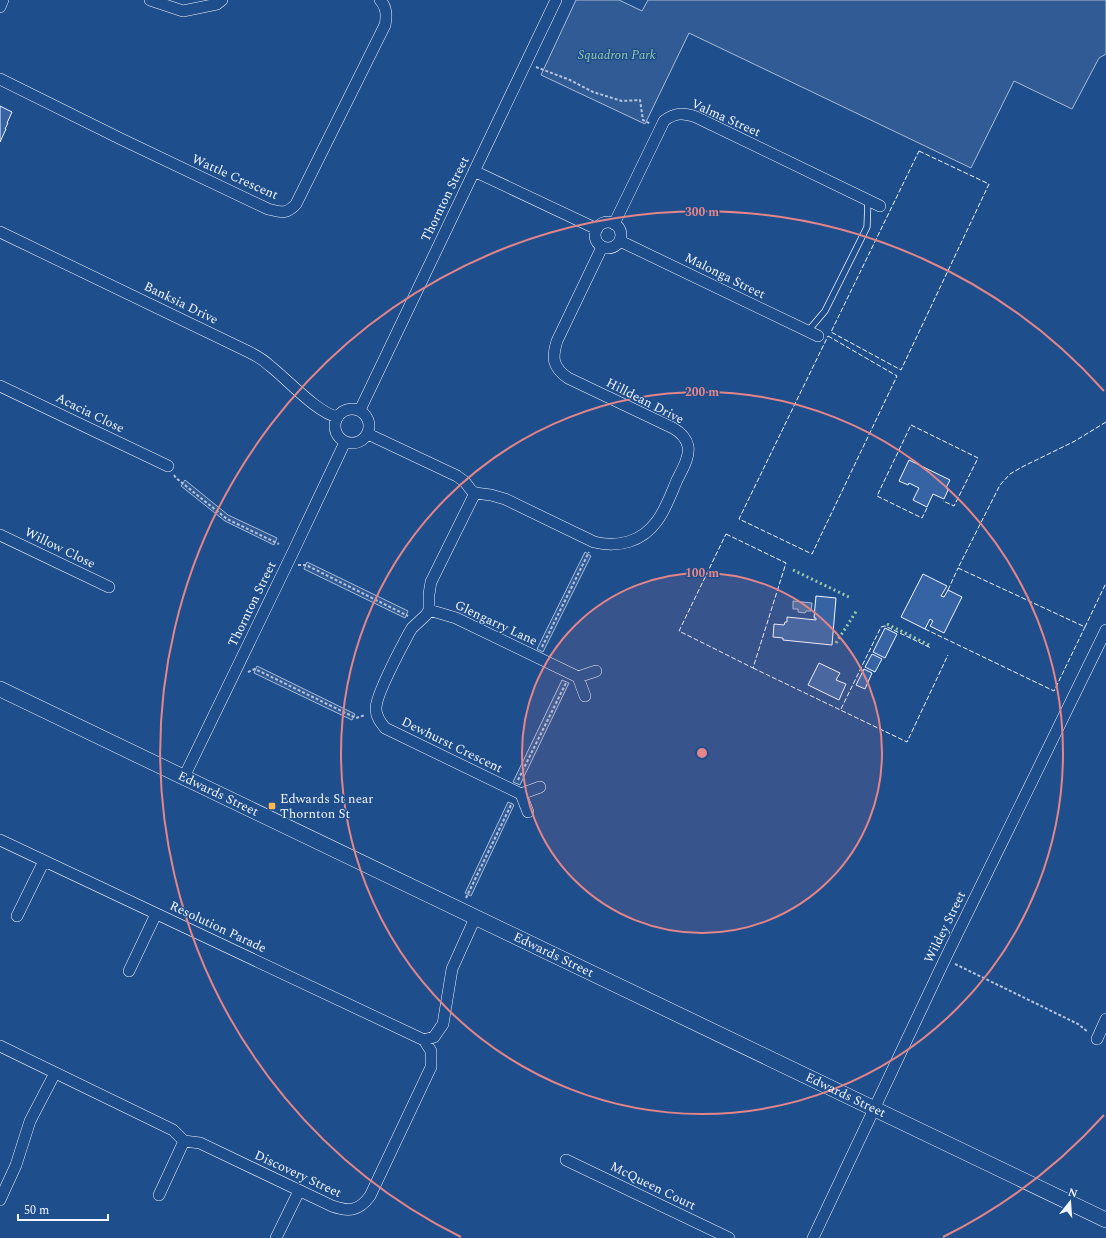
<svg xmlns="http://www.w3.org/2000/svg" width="1106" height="1238" font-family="Spectral,serif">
<rect width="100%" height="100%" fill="#1f4e8c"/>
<path fill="#305b95" stroke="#a8bbd7" d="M 576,0 L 619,0 L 642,11 L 648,0 L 1106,0 L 1106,54 L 1099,58 L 1072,109 L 1014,81 L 971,168 L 689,33 L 645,124 L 541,75 Z
M 185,480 L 228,515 L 277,538 L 274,545 L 225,521 L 181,486 Z
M 585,552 L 591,556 L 543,652 L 537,649 Z
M 307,562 L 408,611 L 405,618 L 304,569 Z
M 257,666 L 355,714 L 352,720 L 254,673 Z
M 562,680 L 569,683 L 520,785 L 513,782 Z
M 508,802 L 514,805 L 471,896 L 465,893 Z"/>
<path fill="#446ba0" stroke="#a8bbd7" d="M 793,601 L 812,603 L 811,611 L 806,611 L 805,613 L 798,612 L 798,609 L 793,609 Z"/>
<path fill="#3563a3" stroke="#f2f6ff" d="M 0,106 L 12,112 L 7,123 L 8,123 L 5,129 L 6,129 L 0,142 Z
M 909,460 L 950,480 L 946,488 L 948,490 L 944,499 L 933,494 L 927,507 L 913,500 L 919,488 L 909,483 L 908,485 L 899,481 Z
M 923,574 L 947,586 L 941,596 L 944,597 L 948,590 L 962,597 L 944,633 L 930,626 L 933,621 L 930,619 L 925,629 L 901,617 Z
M 816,596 L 836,598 L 832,645 L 783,640 L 783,638 L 773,637 L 774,624 L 784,625 L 785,622 L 787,622 L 787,617 L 816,620 L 816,618 L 814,618 Z
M 885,628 L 897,634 L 885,658 L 873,652 Z
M 872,654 L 882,659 L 875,672 L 865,667 Z
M 819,663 L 840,673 L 836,680 L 846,684 L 839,700 L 808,685 Z
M 864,669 L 872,673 L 865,689 L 856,685 Z"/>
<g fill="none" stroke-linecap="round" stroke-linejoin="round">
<g stroke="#f2f6ff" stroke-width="7">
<path id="lane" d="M 808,331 L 825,311 L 867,227 L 868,200"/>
</g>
<g stroke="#f2f6ff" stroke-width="12">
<path id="street" d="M 150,0 L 183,11 L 217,4 L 222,0
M 0,7 L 3,0
M 0,79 L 121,139 L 268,209 C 281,212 286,215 296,204 L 385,25 C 387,16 387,7 380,0
M 474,171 L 597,229
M595 235a13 13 0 1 1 26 0a13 13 0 1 1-26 0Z
M 614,224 L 664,121 C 675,112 684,113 696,117 L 880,206
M 0,232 L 249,352 C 257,356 264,360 270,366 C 287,379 318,414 338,417
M 620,241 L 818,336
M 0,386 L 168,466
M335 426a17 17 0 1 1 34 0a17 17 0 1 1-34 0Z
M 360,410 L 556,0
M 368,434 L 457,476 L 465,482 L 471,490 L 475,493 L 491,495 L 505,499 L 594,542 C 618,548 642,542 657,521 C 666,509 671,494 677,480 C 682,470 690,457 688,446 C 686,437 680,432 673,428 L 568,378 C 552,367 552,357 557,341 L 602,247
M 475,493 L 431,582 L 429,594 L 429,610 L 426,615 L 412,628 L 409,633 C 401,648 375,696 376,709 C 376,717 381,723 385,728 L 521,794
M 0,535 L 109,587
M 429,610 L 456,618 L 578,677
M 585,696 L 578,677 L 596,671
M 184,777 L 294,550 L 345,442
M 528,812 L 521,794 L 540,787
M 0,840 L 424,1040
M 17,916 L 44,861
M 129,971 L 156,914
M 1097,1039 L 1106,1019
M 0,1046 L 173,1130 L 184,1141 L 200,1143 L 332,1206 C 349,1212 359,1211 370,1196 L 431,1067 L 431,1051 L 424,1040 L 434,1037 L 443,1024 L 452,969 L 475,918
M 566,1160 L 729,1238
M 159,1195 L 184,1141
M 0,1200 L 16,1165 L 30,1121 L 55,1073
M 276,1238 L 299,1191
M 813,1238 L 945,959 L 1106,630"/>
</g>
<g stroke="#f2f6ff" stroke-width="16">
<g id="secondary">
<path id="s1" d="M 0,689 L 1106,1220"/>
</g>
</g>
<path stroke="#b3c4dc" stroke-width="2" stroke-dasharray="3 2" stroke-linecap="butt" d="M 536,67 L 570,80 L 593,92 L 622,101 L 640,100 L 643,120 L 651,124
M 174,475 L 176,478 L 227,519 L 279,544
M 298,565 L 306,565 L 408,616
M 542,647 L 589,552
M 248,672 L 255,669 L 356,718 L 365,715
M 518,780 L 566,683
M 466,898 L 512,803
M 955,964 L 1078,1024 L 1088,1032"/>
<use href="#lane" stroke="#1f4e8c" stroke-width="5.5"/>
<use href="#street" stroke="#1f4e8c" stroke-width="11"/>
<use href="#secondary" stroke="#1f4e8c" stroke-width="15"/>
<path stroke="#97c8a6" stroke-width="3" stroke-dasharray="2 3" stroke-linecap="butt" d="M 793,570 L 851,598
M 887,624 L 931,646
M 836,643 L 857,610"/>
<path stroke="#f2f6ff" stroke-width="1" stroke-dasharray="5 2" stroke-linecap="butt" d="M 919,151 L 989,184 L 901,370 L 831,332 Z
M 828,336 L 897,376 L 812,554 L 739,519 Z
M 1106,422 L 1075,441 L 1022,467 L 1010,474 L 1000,485 L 958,568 L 1085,627 L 1106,583
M 927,508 L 922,518 L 877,496 L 911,425 L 978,458 L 954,506 L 943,501
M 726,534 L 786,563 L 753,668 L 679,631 Z
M 948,590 L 958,568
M 925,629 L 1054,691 L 1085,627
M 753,668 L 907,742 L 948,655
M 841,709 L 881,627 L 885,626 L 931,648"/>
</g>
<circle cx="702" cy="753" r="180" fill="#e38589" fill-opacity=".12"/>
<g fill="none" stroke="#e38589" stroke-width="2">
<circle cx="702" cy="753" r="180"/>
<circle cx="702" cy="753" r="361"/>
<path d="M1104 1115A541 541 0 0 1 943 1237M461 1237A541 541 0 1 1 1104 391"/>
</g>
<rect fill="#ffb74d" stroke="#1f4e8c" stroke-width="1.5" x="268" y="802" width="8" height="8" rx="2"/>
<g text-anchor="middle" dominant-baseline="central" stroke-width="3" stroke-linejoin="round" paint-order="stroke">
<g font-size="13" font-style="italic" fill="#97c8a6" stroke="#1f4e8c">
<text x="617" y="55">Squadron Park</text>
</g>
<g font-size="13" fill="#f2f6ff" stroke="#1f4e8c">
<text transform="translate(726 118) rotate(24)">Valma Street</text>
<text transform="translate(235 177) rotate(24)">Wattle Crescent</text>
<text transform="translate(445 199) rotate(-64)">Thornton Street</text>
<text transform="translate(725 276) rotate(26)">Malonga Street</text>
<text transform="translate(181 303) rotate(26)">Banksia Drive</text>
<text transform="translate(645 401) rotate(27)">Hilldean Drive</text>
<text transform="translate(90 413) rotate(26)">Acacia Close</text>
<text transform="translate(60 548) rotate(26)">Willow Close</text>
<text transform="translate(252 604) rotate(-64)">Thornton Street</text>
<text transform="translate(496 623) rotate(25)">Glengarry Lane</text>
<text transform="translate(452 745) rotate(26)">Dewhurst Crescent</text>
<text stroke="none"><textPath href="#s1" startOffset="242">Edwards Street</textPath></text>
<text transform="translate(218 927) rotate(25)">Resolution Parade</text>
<text transform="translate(945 927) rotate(-64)">Wildey Street</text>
<text stroke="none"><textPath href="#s1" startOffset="614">Edwards Street</textPath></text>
<text stroke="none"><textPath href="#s1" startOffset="938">Edwards Street</textPath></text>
<text transform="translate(298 1174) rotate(25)">Discovery Street</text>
<text transform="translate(653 1186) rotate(26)">McQueen Court</text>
</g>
<g font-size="13" fill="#f2f6ff" stroke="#1f4e8c" text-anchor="start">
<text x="280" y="799">Edwards St near<tspan x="280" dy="15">Thornton St</tspan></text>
</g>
</g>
<circle cx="702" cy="753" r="6" fill="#e38589" stroke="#1f4e8c" stroke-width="2"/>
<g font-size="12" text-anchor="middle" font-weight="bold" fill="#e38589" stroke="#1f4e8c" stroke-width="3" stroke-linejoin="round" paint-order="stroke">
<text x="702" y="216">300 m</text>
<text x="702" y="396">200 m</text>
<text x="702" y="577">100 m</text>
</g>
<g transform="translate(1070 1202) rotate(17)" stroke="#1f4e8c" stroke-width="3" paint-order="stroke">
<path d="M0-3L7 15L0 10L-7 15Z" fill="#f2f6ff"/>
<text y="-6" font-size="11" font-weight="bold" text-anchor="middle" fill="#f2f6ff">N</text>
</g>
<path d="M18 1214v6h90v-6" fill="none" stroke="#f2f6ff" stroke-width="2"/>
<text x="24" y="1214" font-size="12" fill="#f2f6ff" stroke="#1f4e8c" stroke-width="3" paint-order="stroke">50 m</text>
</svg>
